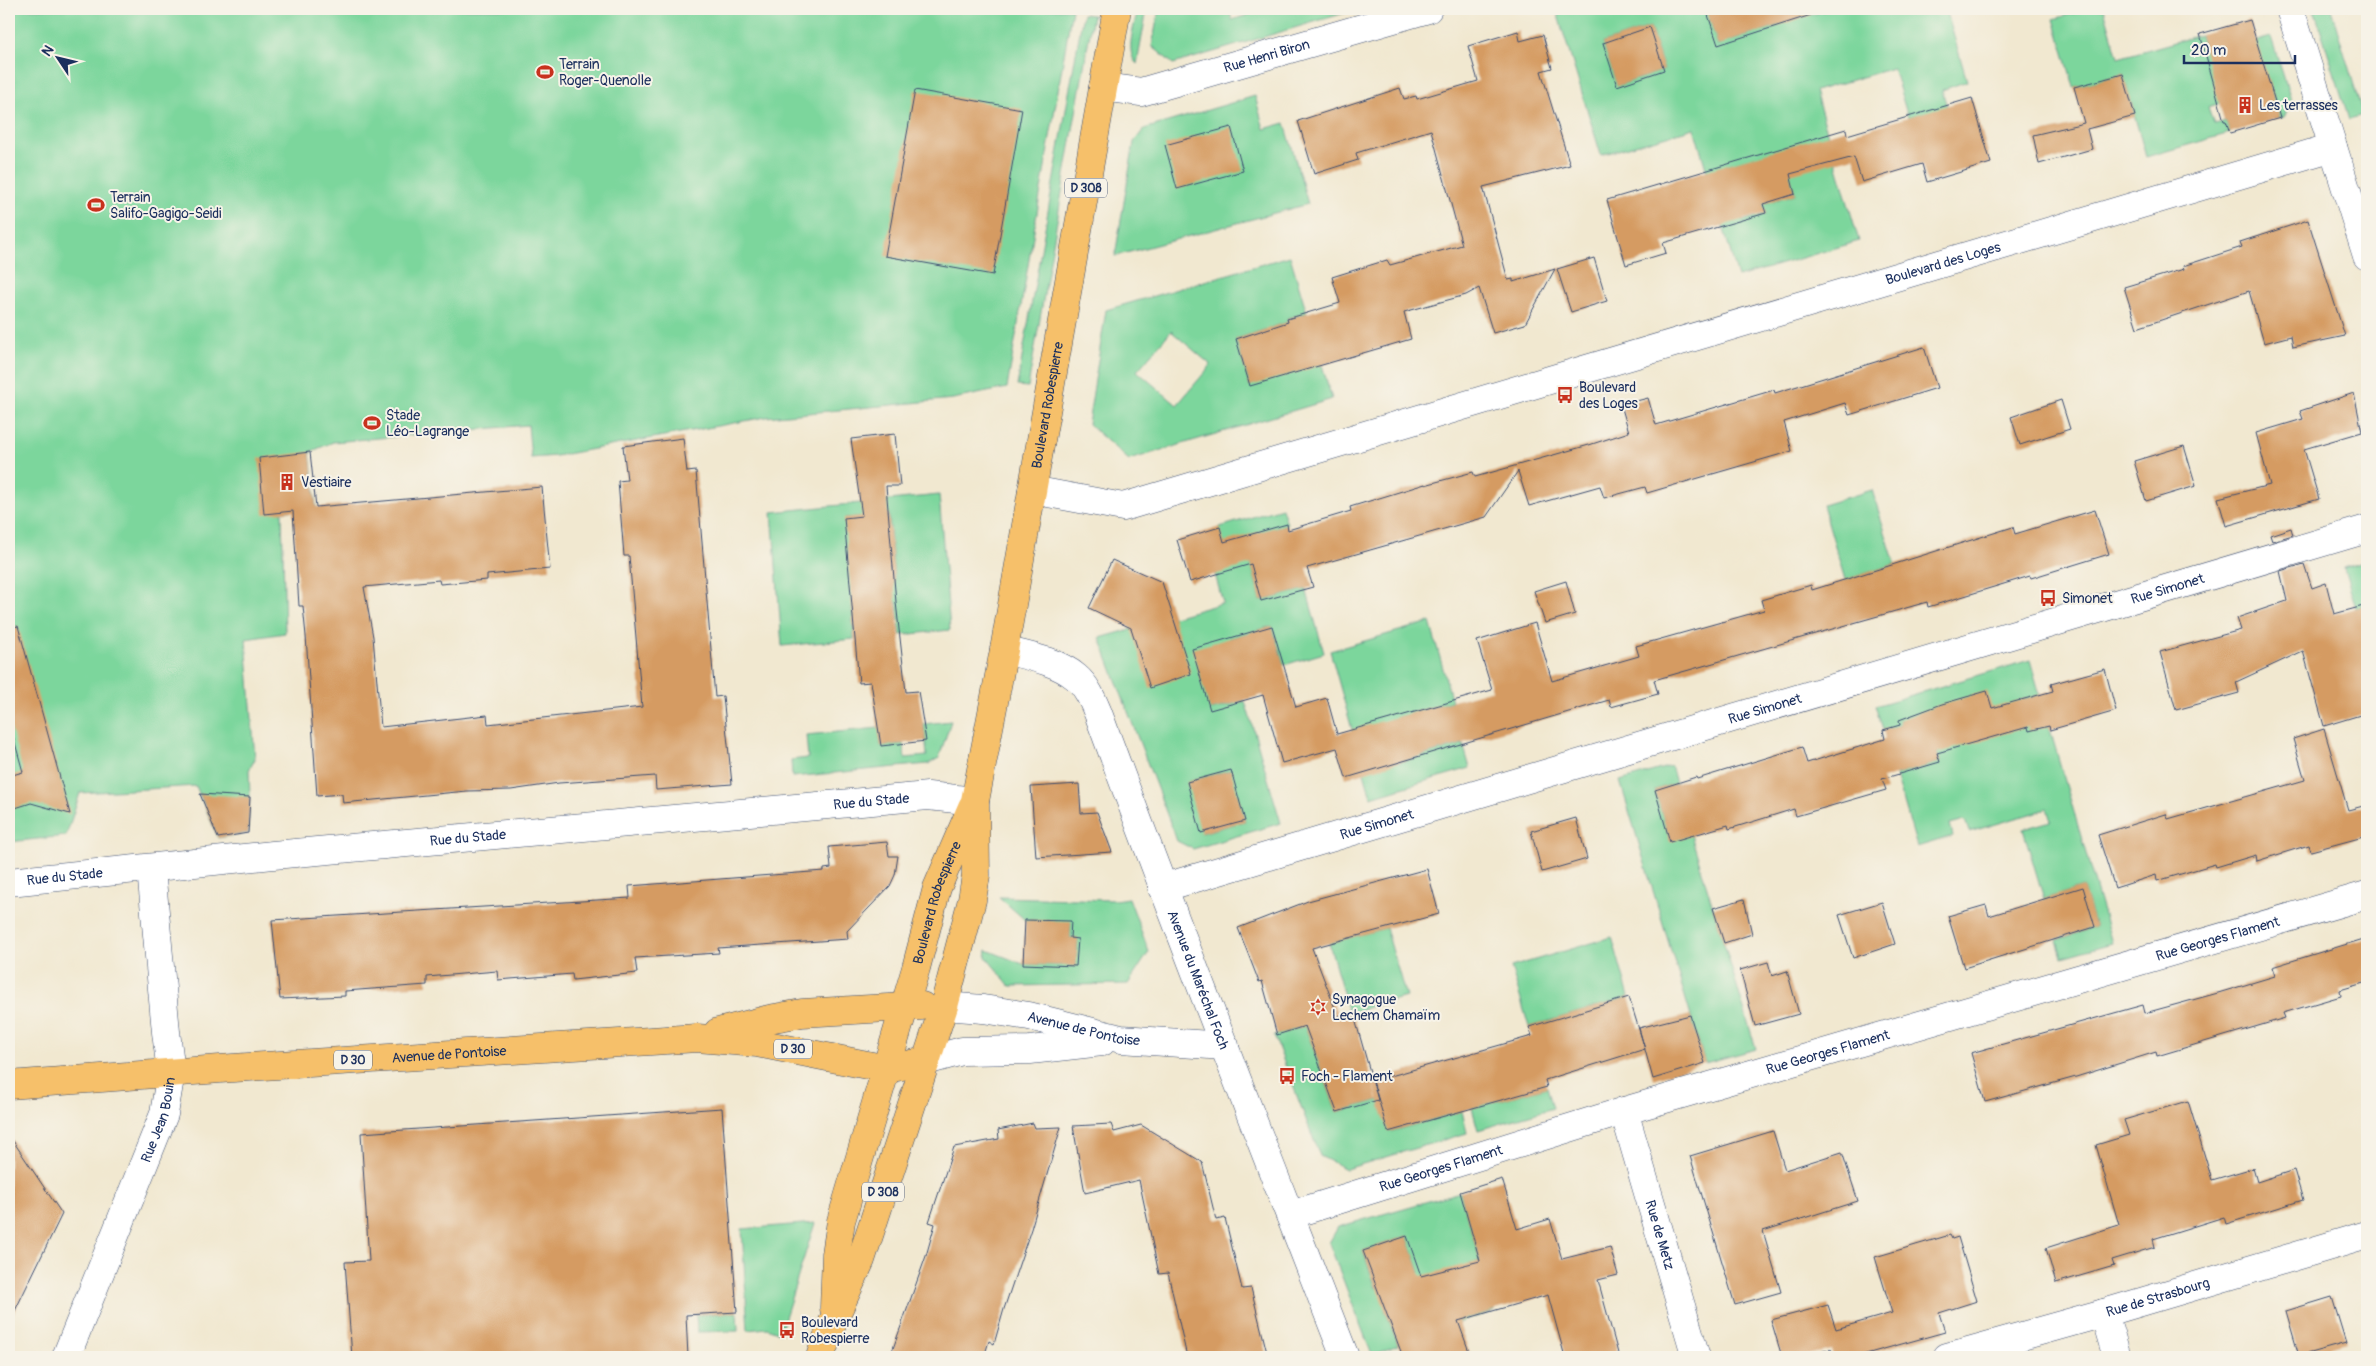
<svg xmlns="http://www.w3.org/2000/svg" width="2376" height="1366" font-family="Pangolin,sans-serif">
<rect width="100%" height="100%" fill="#f7f3e8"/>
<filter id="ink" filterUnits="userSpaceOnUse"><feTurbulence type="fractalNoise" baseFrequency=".02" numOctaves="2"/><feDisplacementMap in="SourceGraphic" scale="10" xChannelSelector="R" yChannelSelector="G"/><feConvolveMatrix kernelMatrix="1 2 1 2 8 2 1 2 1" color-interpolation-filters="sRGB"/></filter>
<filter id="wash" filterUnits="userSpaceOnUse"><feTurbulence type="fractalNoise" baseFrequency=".0096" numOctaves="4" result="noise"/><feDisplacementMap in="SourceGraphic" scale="20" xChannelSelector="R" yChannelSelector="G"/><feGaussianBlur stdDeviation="1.12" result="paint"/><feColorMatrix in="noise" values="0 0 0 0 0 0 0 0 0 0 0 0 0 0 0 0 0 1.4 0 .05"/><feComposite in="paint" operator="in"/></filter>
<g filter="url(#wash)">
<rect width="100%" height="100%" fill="#f1e8d0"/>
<path fill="#7cd69c" stroke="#4c827d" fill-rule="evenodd" d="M 9,9 L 1072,9 L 1007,388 L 953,399 L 766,417 L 556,456 L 531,458 L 528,425 L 333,442 L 310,452 L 316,507 L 282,512 L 285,633 L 246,639 L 255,759 L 249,770 L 250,797 L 248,833 L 218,838 L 196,786 L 80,793 L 66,836 L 9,842 Z
M 1138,9 L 1147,9 L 1137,64 C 1124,51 1135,25 1138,9 Z
M 1159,9 L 1229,9 L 1232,20 L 1266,9 L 1358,9 L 1173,64 L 1152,46 Z
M 1556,9 L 1706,9 L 1718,45 L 1780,25 L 1775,9 L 1808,9 L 1810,15 L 1831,9 L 1946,9 L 1967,81 L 1942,90 L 1947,107 L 1908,117 L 1893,68 L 1815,91 L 1859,241 L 1738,277 L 1694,128 L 1601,155 ZM 1650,27 L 1664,70 L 1617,86 L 1603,43 ZM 1782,149 L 1795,194 L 1763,204 L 1766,214 L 1743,221 L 1726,165 Z
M 2088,9 L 2104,9 L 2118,58 L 2200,35 L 2204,51 L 2210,49 L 2222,51 L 2271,37 L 2292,102 L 2284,117 L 2280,118 L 2267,77 L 2221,103 L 2208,107 L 2214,124 L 2226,121 L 2230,133 L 2146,157 L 2123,74 L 2074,87 L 2054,19 Z
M 2314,9 L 2331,9 L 2363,115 L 2349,119 Z
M 1083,14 L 1093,15 L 1028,387 L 1017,386 Z
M 1255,96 L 1264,129 L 1285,123 L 1308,204 L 1115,256 L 1134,142 L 1144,129 Z
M 1290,256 L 1307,313 L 1287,318 L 1288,322 L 1236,339 L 1250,386 L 1317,348 L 1332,399 L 1129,460 L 1088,424 L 1106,310 ZM 1171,331 L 1211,365 L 1177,405 L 1137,371 Z
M 1872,490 L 1895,564 L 1845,580 L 1823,505 Z
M 939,495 L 950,630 L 901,635 L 897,602 L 852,607 L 854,639 L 782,646 L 772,512 ZM 889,514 L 894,579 L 851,583 L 845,518 Z
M 1282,508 L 1287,524 L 1244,537 L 1261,601 L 1306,589 L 1324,653 L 1284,665 L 1272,626 L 1230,638 L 1204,689 L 1211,710 L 1245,701 L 1281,823 L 1193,849 L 1177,841 L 1100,638 L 1223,603 L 1215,574 L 1220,527 ZM 1230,770 L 1245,821 L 1202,833 L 1188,782 Z
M 2367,561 L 2367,605 L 2356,608 L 2344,568 Z
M 1430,622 L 1452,701 L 1385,721 L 1398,763 L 1463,744 L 1470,768 L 1371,797 L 1330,651 Z
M 2030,660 L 2040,695 L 2021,700 L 2049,726 L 2112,943 L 2062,957 L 2057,940 L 2095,927 L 2083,887 L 2044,899 L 2023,829 L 2051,821 L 2047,809 L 1969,832 L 1965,820 L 1950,824 L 1953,836 L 1917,847 L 1896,775 L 1940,762 L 1926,717 L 1899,720 L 1900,725 L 1883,730 L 1875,706 Z
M 951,721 L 939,758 L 928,764 L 792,777 L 791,760 L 808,758 L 806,735 L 879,728 L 881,746 L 903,744 L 905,758 L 927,756 L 924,724 Z
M 1671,766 L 1676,783 L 1655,790 L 1670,841 L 1691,835 L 1756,1049 L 1705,1063 L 1620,781 Z
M 999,897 L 1114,900 L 1129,898 L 1149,952 L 1128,984 L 1010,986 L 986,957 L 987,950 L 1023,964 L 1076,966 L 1078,939 L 1070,938 L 1071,922 L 1025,920 Z
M 1386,928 L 1406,997 L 1349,1013 L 1329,943 Z
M 1612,937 L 1629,997 L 1529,1027 L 1511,967 Z
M 1305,1026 L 1337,1112 L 1379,1100 L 1389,1132 L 1462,1111 L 1467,1133 L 1346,1169 L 1320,1156 L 1274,1036 Z
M 1547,1087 L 1553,1108 L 1478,1130 L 1472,1108 Z
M 1460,1192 L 1480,1261 L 1466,1265 L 1486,1280 L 1495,1311 L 1444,1327 L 1429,1291 L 1385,1309 L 1398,1345 L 1372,1355 L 1329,1243 L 1338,1227 ZM 1407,1236 L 1420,1273 L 1376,1288 L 1363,1251 Z
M 815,1223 L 780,1333 L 767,1328 L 748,1330 L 742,1229 Z
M 737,1312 L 738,1331 L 697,1332 L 696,1315 Z"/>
<g id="blocks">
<path fill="#d59b62" d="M 1706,9 L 1810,9 L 1811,15 L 1718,45 Z
M 2250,20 L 2280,118 L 2230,133 L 2226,121 L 2224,121 L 2200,34 Z
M 1650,27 L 1664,70 L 1617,86 L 1603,43 Z
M 1518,31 L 1520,41 L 1543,35 L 1552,68 L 1541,71 L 1570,165 L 1483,187 L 1508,280 L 1513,279 L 1513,282 L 1555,269 L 1525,324 L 1493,333 L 1479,288 L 1466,295 L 1404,312 L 1411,339 L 1250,386 L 1236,339 L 1288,322 L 1287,319 L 1340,303 L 1332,277 L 1387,260 L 1390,265 L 1462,245 L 1431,130 L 1356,153 L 1358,160 L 1314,174 L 1298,121 L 1400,88 L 1404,99 L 1416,96 L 1417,99 L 1478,81 L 1468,46 Z
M 2123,74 L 2135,116 L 2087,129 L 2092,149 L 2039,164 L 2033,135 L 2084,123 L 2074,87 Z
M 915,90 L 1022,109 L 993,275 L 885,256 Z
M 1972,98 L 1991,163 L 1927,182 L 1922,164 L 1862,182 L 1854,157 L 1790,174 L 1795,194 L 1763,204 L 1766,213 L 1663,243 L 1666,253 L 1626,265 L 1607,200 L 1846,129 L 1847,135 Z
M 1231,127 L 1243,171 L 1177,189 L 1165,145 Z
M 2308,220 L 2345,336 L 2293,347 L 2291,336 L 2264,343 L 2249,291 L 2137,328 L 2124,287 L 2184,269 L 2183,266 L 2242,247 L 2240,242 Z
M 1594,258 L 1607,301 L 1571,312 L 1557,269 Z
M 1924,347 L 1937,388 L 1849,415 L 1845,403 L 1784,422 L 1792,451 L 1647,493 L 1645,487 L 1604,498 L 1600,486 L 1529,506 L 1518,471 L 1486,517 L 1307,568 L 1313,587 L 1261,601 L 1251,564 L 1190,582 L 1177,540 L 1220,527 L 1224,542 L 1287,524 L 1288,530 L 1351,511 L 1350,507 L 1425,484 L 1425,485 L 1473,472 L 1475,477 L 1589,445 L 1629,432 L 1621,405 L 1648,398 L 1656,425 L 1774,390 L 1775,393 Z
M 2354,393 L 2362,432 L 2304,449 L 2319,499 L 2226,526 L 2218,498 L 2270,485 L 2256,433 L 2303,419 L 2300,411 Z
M 2061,400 L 2070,429 L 2020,445 L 2011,417 Z
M 895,434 L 900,486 L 886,486 L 896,602 L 906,692 L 918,691 L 926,741 L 881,746 L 871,682 L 859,683 L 844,518 L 862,516 L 851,439 Z
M 683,438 L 687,472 L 696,471 L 715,697 L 723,696 L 732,784 L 656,790 L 655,776 L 559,783 L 511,790 L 467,791 L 343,803 L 342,794 L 317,796 L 306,636 L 303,606 L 299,606 L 293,511 L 264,514 L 259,458 L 310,452 L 316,507 L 542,487 L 550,569 L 487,575 L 487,580 L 440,584 L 439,580 L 364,587 L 373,637 L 381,727 L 487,715 L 488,724 L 642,707 L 629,556 L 624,556 L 618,481 L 627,480 L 623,446 Z
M 2184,446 L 2196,486 L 2146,501 L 2134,461 Z
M 2095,510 L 2109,554 L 2031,578 L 2030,576 L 1928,607 L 1927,602 L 1654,680 L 1658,694 L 1611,707 L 1609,700 L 1346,778 L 1337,748 L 1282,763 L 1263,695 L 1210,710 L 1192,649 L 1272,626 L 1296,707 L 1327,698 L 1337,734 L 1492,690 L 1477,641 L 1535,623 L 1552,681 L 1639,656 L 1636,646 L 1764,610 L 1761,600 L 1811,585 L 1812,590 L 2013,527 L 2015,534 Z
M 2291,528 L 2293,535 L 2272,541 L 2270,535 Z
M 1112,560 L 1162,582 L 1191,674 L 1150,688 L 1131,628 L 1089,608 Z
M 2304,564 L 2312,588 L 2326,583 L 2334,614 L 2367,605 L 2367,713 L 2324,726 L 2303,651 L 2236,682 L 2239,693 L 2176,710 L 2160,652 L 2241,630 L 2237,618 L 2287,601 L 2280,571 Z
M 1566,581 L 1575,614 L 1545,623 L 1534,591 Z
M 18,626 L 70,814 L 31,803 L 9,810 L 9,776 L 23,772 L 9,721 L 9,628 Z
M 2105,669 L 2116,711 L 2050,730 L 2049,726 L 2029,731 L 2028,727 L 1937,753 L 1940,762 L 1882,779 L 1886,790 L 1796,816 L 1794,809 L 1729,829 L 1728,825 L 1670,842 L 1655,790 L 1696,777 L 1697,779 L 1802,747 L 1807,763 L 1885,739 L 1883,730 L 1900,725 L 1899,720 L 1942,704 L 1987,691 L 1992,708 L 2053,691 L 2051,684 Z
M 2324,729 L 2348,810 L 2367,805 L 2367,836 L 2311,851 L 2309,845 L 2257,861 L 2256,855 L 2216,867 L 2215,864 L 2157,881 L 2156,875 L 2115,888 L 2098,835 L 2166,814 L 2168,819 L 2305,780 L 2293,739 Z
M 1231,770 L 1245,821 L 1201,833 L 1187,782 Z
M 1079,784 L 1081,813 L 1097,812 L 1112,852 L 1036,857 L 1031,787 Z
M 200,794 L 250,797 L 248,833 L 218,838 Z
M 1576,818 L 1587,859 L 1542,872 L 1531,831 Z
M 887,842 L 889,856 L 898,856 L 895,875 L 890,886 L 847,931 L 848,939 L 718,948 L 719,953 L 635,958 L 637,973 L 573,980 L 572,974 L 498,980 L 497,971 L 427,977 L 427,985 L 345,991 L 345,996 L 280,999 L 272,920 L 630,898 L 629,886 L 824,871 L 824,869 L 831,868 L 829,847 Z
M 1427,869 L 1439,914 L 1312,948 L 1338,1016 L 1353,1012 L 1378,1100 L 1337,1112 L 1305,1026 L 1277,1035 L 1262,981 L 1259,982 L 1238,928 L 1308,901 Z
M 2083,887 L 2095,927 L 1964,968 L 1948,916 L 1986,905 L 1989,916 Z
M 1744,899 L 1752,934 L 1724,943 L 1713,908 Z
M 1882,902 L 1895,944 L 1853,958 L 1839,915 Z
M 1025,920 L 1071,921 L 1070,938 L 1078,939 L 1076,966 L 1023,964 Z
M 2367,938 L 2367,982 L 2340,990 L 2341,996 L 2283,1013 L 2285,1018 L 2157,1056 L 2156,1052 L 2076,1077 L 1985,1102 L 1971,1053 L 2143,1005 L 2145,1013 L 2218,993 L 2275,976 L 2272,967 Z
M 1768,962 L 1772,976 L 1787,971 L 1799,1014 L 1755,1026 L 1740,970 Z
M 1629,997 L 1645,1049 L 1545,1080 L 1547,1087 L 1388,1132 L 1373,1081 L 1532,1036 L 1529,1027 Z
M 1690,1015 L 1705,1063 L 1653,1079 L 1639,1028 Z
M 2188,1101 L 2212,1180 L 2253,1168 L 2257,1182 L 2294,1170 L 2303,1200 L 2226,1224 L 2224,1217 L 2153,1239 L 2155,1247 L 2112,1260 L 2114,1266 L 2056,1283 L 2046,1248 L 2119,1225 L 2096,1145 L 2129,1135 L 2124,1120 Z
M 722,1108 L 737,1312 L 686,1315 L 688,1357 L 352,1357 L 345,1262 L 369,1261 L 361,1133 Z
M 1033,1123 L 1035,1128 L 1061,1127 L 1031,1229 L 1004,1309 L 994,1344 L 989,1341 L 984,1357 L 890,1357 L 926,1256 L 935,1224 L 929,1222 L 954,1147 L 999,1139 L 998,1130 Z
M 1111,1124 L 1114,1132 L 1141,1125 L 1202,1162 L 1216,1220 L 1225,1218 L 1242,1289 L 1251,1288 L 1268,1357 L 1187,1357 L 1168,1273 L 1159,1274 L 1139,1180 L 1085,1193 L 1073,1126 Z
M 1773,1131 L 1785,1170 L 1842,1152 L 1858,1201 L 1763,1231 L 1781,1292 L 1735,1305 L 1690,1156 Z
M 9,1135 L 62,1214 L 9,1323 Z
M 1502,1179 L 1517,1229 L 1550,1219 L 1562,1259 L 1610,1247 L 1618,1275 L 1598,1280 L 1619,1357 L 1565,1357 L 1548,1295 L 1458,1321 L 1471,1357 L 1403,1357 L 1363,1251 L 1407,1236 L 1421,1276 L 1480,1261 L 1460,1192 Z
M 1950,1235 L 1952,1239 L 1958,1237 L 1977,1301 L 1939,1313 L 1945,1332 L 1855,1357 L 1833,1357 L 1831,1349 L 1801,1357 L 1782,1357 L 1771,1320 L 1828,1305 L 1836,1329 L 1892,1313 L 1875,1257 Z
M 2332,1297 L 2346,1343 L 2299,1356 L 2286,1311 Z"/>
</g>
</g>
<g filter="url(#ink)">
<use href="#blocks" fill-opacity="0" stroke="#3b4b6f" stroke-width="1"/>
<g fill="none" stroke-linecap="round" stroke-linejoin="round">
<g stroke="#3b4b6f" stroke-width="29">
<g id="minor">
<path d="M 2290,9 L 2367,256"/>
<path id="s1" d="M 1103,87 L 1141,92 L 1428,9"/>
<path id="s2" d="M 1032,490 L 1123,507 L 2333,147"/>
<path id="s3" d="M 9,882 L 273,855 L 928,796 L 975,801"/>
<path id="s4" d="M 1162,888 L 2367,529"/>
<path id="s5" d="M 1624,1111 L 1696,1357"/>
<path id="s6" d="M 1290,1215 L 1624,1111 L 2367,895"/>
<path d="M 2104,1313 L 2117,1357"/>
<path id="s7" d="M 66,1357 L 164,1114 L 171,1072 L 166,1032 L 151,869"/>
<path id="s8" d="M 1947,1357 L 2104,1313 L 2367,1235"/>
</g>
</g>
<g stroke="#3b4b6f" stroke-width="29">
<g id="tertiary">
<path id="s9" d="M 1004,650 C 1028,656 1057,661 1076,677 C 1087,686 1093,701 1098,713 C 1177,929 1262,1143 1345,1357"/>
<path id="s10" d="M 944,1006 L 983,1009 L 1029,1016 L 1121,1039 L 1225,1046"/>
<path d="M 926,1061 L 962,1051 L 1030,1050 L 1102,1042"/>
</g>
</g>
<g stroke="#3b4b6f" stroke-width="29">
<g id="primary">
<path d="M 718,1032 L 769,1019 L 802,1013 L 922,1006"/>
<path id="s11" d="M 9,1085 L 233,1068 L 697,1038 L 757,1043 L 887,1069 L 926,1061"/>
<path id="s12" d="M 834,1308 L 836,1254 L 841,1221 L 916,968 L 937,888 L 972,807"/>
<path id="s13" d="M 820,1357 L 834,1319 L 861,1260 L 944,1006 L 972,900 L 976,875 L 975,801 L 1004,650 L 1117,9"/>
</g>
</g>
<use href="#minor" stroke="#fff" stroke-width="28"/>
<use href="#tertiary" stroke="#fff" stroke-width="28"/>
<use href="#primary" stroke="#f6c06b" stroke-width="28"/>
</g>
</g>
<defs>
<g id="stadium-bare" transform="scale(1.35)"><path d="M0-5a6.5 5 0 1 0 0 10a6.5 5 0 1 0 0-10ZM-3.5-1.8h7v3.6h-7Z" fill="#c8321e" stroke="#f7f3e8" stroke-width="2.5" paint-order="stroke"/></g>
<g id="building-bare" transform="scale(1.35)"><path d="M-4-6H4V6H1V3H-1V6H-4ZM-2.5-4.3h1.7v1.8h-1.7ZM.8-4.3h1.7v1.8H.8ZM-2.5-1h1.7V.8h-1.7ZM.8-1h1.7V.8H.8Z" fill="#c8321e" stroke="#f7f3e8" stroke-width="2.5" paint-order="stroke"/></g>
<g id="bus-bare" transform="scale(1.35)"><path d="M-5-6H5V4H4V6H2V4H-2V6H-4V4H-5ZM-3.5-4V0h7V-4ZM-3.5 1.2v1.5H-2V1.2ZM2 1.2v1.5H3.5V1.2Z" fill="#c8321e" stroke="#f7f3e8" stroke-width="2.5" paint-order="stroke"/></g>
<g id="synagogue-bare" transform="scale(1.35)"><path d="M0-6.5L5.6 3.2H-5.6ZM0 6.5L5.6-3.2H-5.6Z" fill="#c8321e" stroke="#f7f3e8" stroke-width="2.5" paint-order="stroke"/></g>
</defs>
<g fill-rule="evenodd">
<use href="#stadium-bare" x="545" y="72"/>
<use href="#building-bare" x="2245" y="105"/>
<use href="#stadium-bare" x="96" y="205"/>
<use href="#bus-bare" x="1565" y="395"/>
<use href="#stadium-bare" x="372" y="423"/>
<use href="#building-bare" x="287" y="482"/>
<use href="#bus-bare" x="2048" y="598"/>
<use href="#synagogue-bare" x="1318" y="1007"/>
<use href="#bus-bare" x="1287" y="1076"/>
<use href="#bus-bare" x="787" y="1330"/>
</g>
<g text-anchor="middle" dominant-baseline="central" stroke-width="4" stroke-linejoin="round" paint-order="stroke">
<g fill="#f7f3e8" stroke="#5d6a87" stroke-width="1">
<rect x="1065" y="178.5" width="42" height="19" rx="4"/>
<rect x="774" y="1039.5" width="38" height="19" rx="4"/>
<rect x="334" y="1050.5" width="38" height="19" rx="4"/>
<rect x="862" y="1182.5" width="42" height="19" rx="4"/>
</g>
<g font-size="12" font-weight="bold" fill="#1b2f5e">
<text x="1086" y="188">D 308</text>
<text x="793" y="1049">D 30</text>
<text x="353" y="1060">D 30</text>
<text x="883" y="1192">D 308</text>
</g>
<g font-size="14" fill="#1b2f5e" stroke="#f7f3e8">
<text stroke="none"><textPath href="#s1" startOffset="169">Rue Henri Biron</textPath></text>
<text stroke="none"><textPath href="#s2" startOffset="948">Boulevard des Loges</textPath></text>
<text stroke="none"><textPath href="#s13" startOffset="984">Boulevard Robespierre</textPath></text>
<text stroke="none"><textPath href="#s4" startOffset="1049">Rue Simonet</textPath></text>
<text stroke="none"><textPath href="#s4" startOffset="629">Rue Simonet</textPath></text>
<text stroke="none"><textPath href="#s3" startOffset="866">Rue du Stade</textPath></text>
<text stroke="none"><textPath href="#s4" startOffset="224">Rue Simonet</textPath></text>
<text stroke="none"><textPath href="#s3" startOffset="461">Rue du Stade</textPath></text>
<text stroke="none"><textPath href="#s3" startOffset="56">Rue du Stade</textPath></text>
<text stroke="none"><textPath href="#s12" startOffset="420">Boulevard Robespierre</textPath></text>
<text stroke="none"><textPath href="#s6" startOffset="968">Rue Georges Flament</textPath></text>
<text stroke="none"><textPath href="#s9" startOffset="405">Avenue du Maréchal Foch</textPath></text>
<text stroke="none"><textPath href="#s10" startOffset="142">Avenue de Pontoise</textPath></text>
<text stroke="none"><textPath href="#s6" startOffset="562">Rue Georges Flament</textPath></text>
<text stroke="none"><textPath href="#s11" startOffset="441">Avenue de Pontoise</textPath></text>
<text stroke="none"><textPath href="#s7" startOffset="255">Rue Jean Bouin</textPath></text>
<text stroke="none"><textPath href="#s6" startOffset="158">Rue Georges Flament</textPath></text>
<text stroke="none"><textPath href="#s5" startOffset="129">Rue de Metz</textPath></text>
<text stroke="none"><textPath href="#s8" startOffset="219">Rue de Strasbourg</textPath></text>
</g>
<g font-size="14" fill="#1b2f5e" stroke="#f7f3e8" text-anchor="start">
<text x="559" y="64">Terrain<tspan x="559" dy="16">Roger-Quenolle</tspan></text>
<text x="2259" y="105">Les terrasses</text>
<text x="110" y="197">Terrain<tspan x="110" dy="16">Salifo-Gagigo-Seidi</tspan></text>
<text x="1579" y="387">Boulevard<tspan x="1579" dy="16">des Loges</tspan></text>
<text x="386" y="415">Stade<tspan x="386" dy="16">Léo-Lagrange</tspan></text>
<text x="301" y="482">Vestiaire</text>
<text x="2062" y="598">Simonet</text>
<text x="1332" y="999">Synagogue<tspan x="1332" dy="16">Lechem Chamaïm</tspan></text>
<text x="1301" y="1076">Foch - Flament</text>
<text x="801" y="1322">Boulevard<tspan x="801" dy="16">Robespierre</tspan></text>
</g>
</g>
<rect width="2376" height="1366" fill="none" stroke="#f7f3e8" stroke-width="30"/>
<g transform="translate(58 58) rotate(305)" stroke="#f7f3e8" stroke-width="4" paint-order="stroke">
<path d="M0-4L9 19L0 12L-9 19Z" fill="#1b2f5e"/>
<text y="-8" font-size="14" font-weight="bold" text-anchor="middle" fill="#1b2f5e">N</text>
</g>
<path d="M2184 55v8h111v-8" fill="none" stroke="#1b2f5e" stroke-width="2.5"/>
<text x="2191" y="55" font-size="15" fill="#1b2f5e" stroke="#f7f3e8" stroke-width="4" paint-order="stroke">20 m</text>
</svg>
